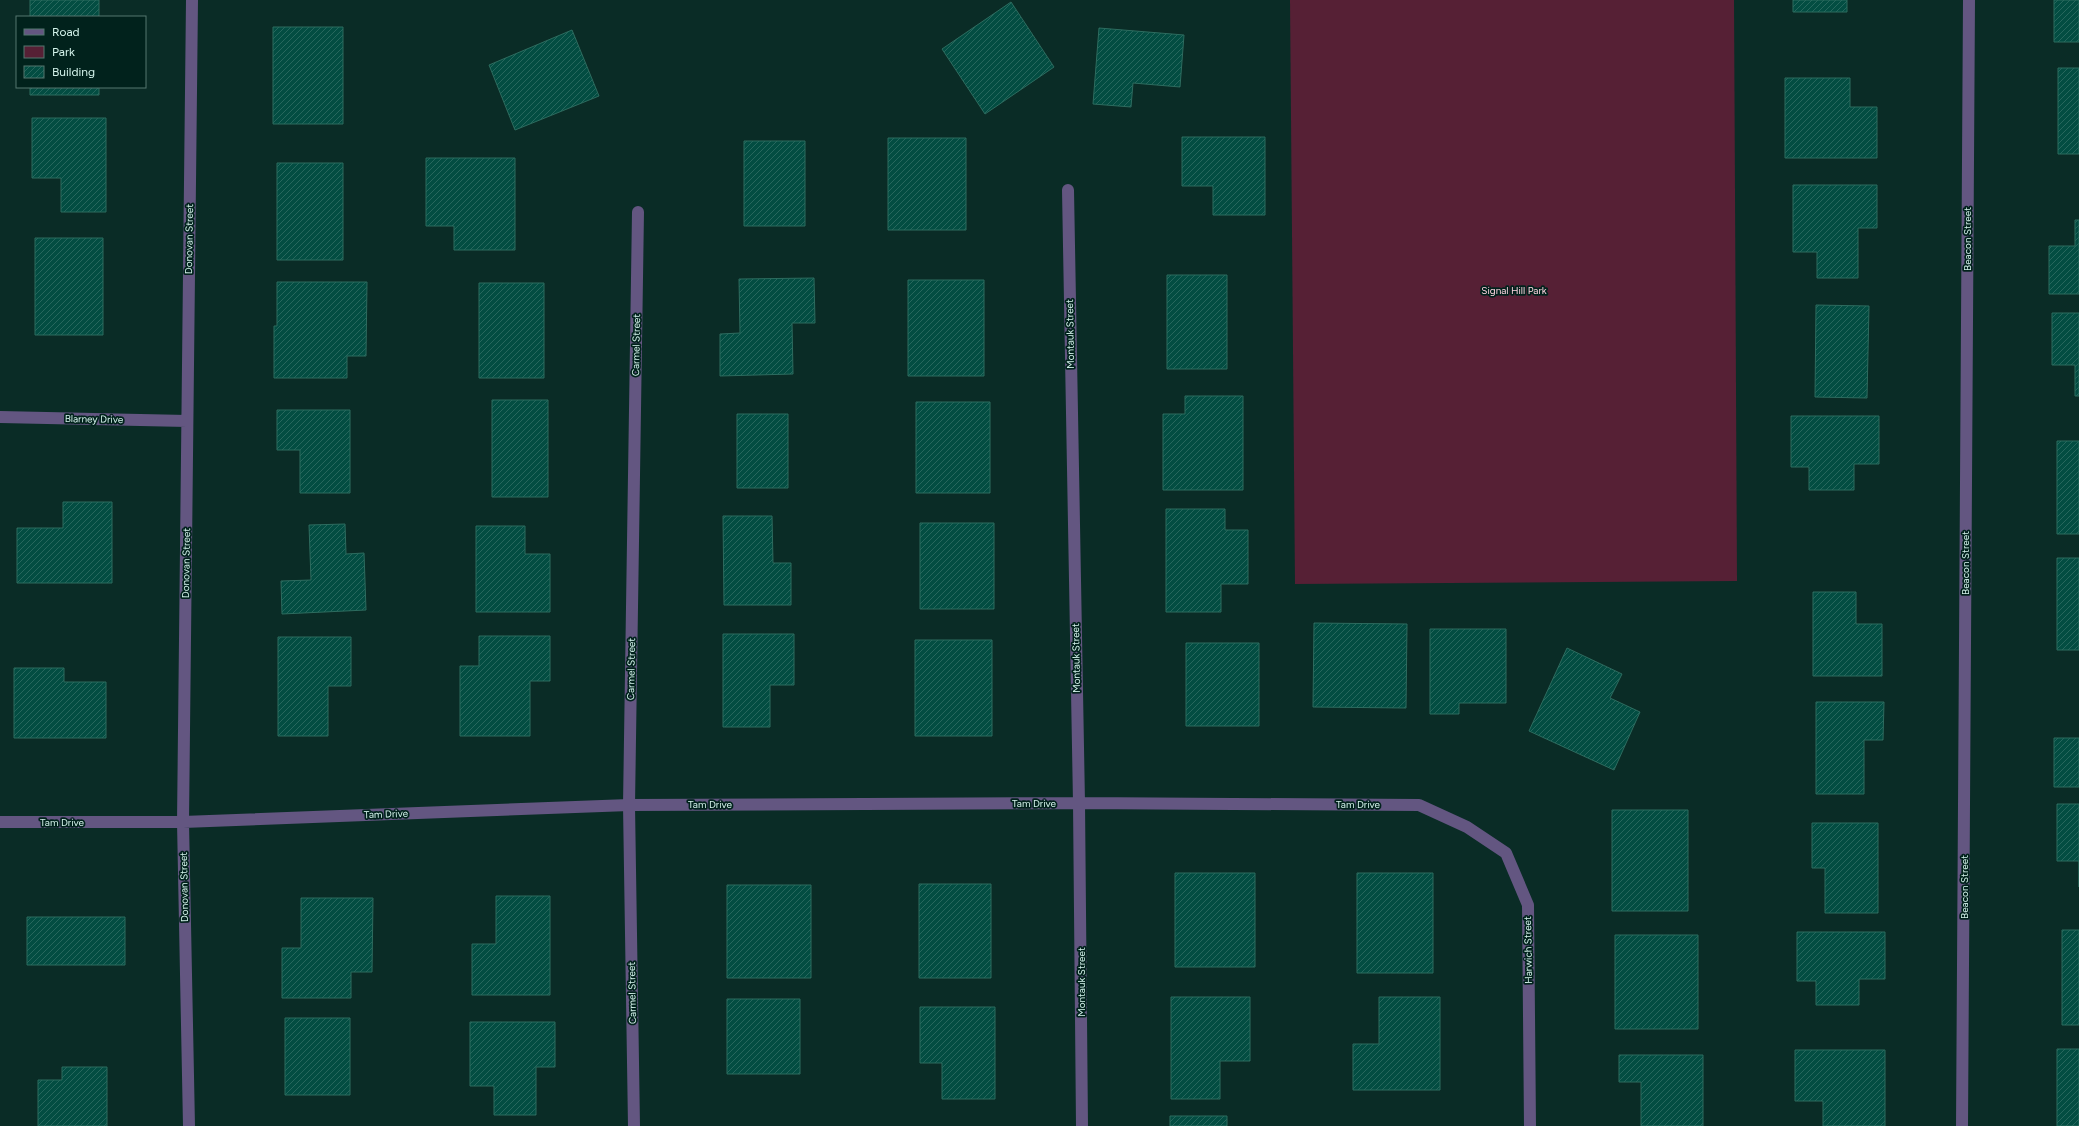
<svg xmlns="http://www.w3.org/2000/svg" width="2079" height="1126" font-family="Figtree,sans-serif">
<defs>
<pattern id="building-hatch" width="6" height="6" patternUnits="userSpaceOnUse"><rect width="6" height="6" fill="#034d42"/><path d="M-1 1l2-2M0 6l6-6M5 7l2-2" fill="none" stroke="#27675d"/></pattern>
</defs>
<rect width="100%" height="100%" fill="#0a2c26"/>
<path fill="#562035" d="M 1290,0 L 1734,0 L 1737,581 L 1295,584 Z"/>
<path fill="url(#building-hatch)" stroke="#2d6c5f" d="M 30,0 L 99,0 L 99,17 L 30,17 Z
M 1793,0 L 1847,0 L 1847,12 L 1793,12 Z
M 2054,0 L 2079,0 L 2079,42 L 2054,42 Z
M 1011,2 L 1054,67 L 985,114 L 942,49 Z
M 273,27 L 343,27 L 343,124 L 273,124 Z
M 1099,28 L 1184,35 L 1180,87 L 1133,83 L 1131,107 L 1093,104 Z
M 572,30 L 599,96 L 515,130 L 489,65 Z
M 2058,68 L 2079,68 L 2079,154 L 2058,154 Z
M 1785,78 L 1850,78 L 1850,107 L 1877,107 L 1877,158 L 1785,158 Z
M 30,87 L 99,87 L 99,95 L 30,95 Z
M 32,118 L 106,118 L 106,212 L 61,212 L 61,178 L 32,178 Z
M 1182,137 L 1265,137 L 1265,215 L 1213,215 L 1213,186 L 1182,186 Z
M 888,138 L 966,138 L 966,230 L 888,230 Z
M 744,141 L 805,141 L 805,226 L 744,226 Z
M 426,158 L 515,158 L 515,250 L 454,250 L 454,226 L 426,226 Z
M 277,163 L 343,163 L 343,260 L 277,260 Z
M 1793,185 L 1877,185 L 1877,228 L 1858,228 L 1858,278 L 1817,278 L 1817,252 L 1793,252 Z
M 2075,220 L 2079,220 L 2079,294 L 2049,294 L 2049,246 L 2075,246 Z
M 35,238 L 103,238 L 103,335 L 35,335 Z
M 1167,275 L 1227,275 L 1227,369 L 1167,369 Z
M 814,278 L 815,323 L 792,323 L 793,374 L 720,376 L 720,334 L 740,333 L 739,279 Z
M 908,280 L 984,280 L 984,376 L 908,376 Z
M 277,282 L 367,282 L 366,356 L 347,356 L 347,378 L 274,378 L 274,326 L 277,326 Z
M 479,283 L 544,283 L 544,378 L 479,378 Z
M 1816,305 L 1869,306 L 1867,398 L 1815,397 Z
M 2052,313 L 2079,313 L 2079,396 L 2075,396 L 2075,365 L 2052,365 Z
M 1185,396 L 1243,396 L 1243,490 L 1163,490 L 1163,414 L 1185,414 Z
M 492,400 L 548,400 L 548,497 L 492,497 Z
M 916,402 L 990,402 L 990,493 L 916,493 Z
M 277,410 L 350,410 L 350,493 L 300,493 L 300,450 L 277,450 Z
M 737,414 L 788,414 L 788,488 L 737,488 Z
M 1791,416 L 1879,416 L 1879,464 L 1854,464 L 1854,490 L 1809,490 L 1809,467 L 1791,467 Z
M 2057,441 L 2079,441 L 2079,534 L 2057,534 Z
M 63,502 L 112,502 L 112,583 L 17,583 L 17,528 L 63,528 Z
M 1166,509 L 1225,509 L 1225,530 L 1248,530 L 1248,584 L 1221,584 L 1221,612 L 1166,612 Z
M 723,516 L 772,516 L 773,563 L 791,563 L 791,605 L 724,605 Z
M 920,523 L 994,523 L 994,609 L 920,609 Z
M 345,524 L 346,554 L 364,553 L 366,610 L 282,614 L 281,581 L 311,580 L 309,525 Z
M 476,526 L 525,526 L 525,554 L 550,554 L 550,612 L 476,612 Z
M 2057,558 L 2079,558 L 2079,650 L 2057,650 Z
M 1813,592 L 1856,592 L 1856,624 L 1882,624 L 1882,676 L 1813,676 Z
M 1314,623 L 1407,624 L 1406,708 L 1313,707 Z
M 1430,629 L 1506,629 L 1506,703 L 1459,703 L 1459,714 L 1430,714 Z
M 723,634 L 794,634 L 794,685 L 770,685 L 770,727 L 723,727 Z
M 479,636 L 550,636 L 550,681 L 530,681 L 530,736 L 460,736 L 460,666 L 479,666 Z
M 278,637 L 351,637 L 351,686 L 328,686 L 328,736 L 278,736 Z
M 915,640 L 992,640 L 992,736 L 915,736 Z
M 1186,643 L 1259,643 L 1259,726 L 1186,726 Z
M 1567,648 L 1622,674 L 1610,698 L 1640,712 L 1614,770 L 1529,731 Z
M 14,668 L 64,668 L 64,682 L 106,682 L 106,738 L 14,738 Z
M 1816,702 L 1884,702 L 1883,740 L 1864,740 L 1864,794 L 1816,794 Z
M 2054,738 L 2079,738 L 2079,787 L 2054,787 Z
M 2057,804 L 2079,804 L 2079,887 L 2079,861 L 2057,861 Z
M 1612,810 L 1688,810 L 1688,911 L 1612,911 Z
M 1812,823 L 1878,823 L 1878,913 L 1825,913 L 1825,868 L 1812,868 Z
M 1175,873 L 1255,873 L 1255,967 L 1175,967 Z
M 1357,873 L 1433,873 L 1433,973 L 1357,973 Z
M 919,884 L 991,884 L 991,978 L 919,978 Z
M 727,885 L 811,885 L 811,978 L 727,978 Z
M 496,896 L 550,896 L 550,995 L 472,995 L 472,944 L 496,944 Z
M 301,898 L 373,898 L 372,972 L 351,972 L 351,998 L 282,998 L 282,948 L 301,948 Z
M 27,917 L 125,917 L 125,965 L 27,965 Z
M 2062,930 L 2079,930 L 2079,1025 L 2062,1025 Z
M 1797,932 L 1885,932 L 1885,979 L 1859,979 L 1859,1005 L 1816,1005 L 1816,981 L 1797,981 Z
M 1615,935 L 1698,935 L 1698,1029 L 1615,1029 Z
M 1171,997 L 1250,997 L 1250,1061 L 1220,1061 L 1220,1099 L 1171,1099 Z
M 1379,997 L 1440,997 L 1440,1090 L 1353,1090 L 1353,1044 L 1379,1044 Z
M 727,999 L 800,999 L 800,1074 L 727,1074 Z
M 920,1007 L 995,1007 L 995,1099 L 942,1099 L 942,1063 L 920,1063 Z
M 285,1018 L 350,1018 L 350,1095 L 285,1095 Z
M 470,1022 L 555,1022 L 555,1067 L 536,1067 L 536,1115 L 494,1115 L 494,1086 L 470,1086 Z
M 2057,1049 L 2079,1049 L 2079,1126 L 2057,1126 Z
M 1795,1050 L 1885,1050 L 1885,1126 L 1823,1126 L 1823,1101 L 1795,1101 Z
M 1619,1055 L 1703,1055 L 1703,1126 L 1641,1126 L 1641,1082 L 1619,1082 Z
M 62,1067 L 107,1067 L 107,1126 L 38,1126 L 38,1080 L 62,1080 Z
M 1170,1116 L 1227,1116 L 1227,1126 L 1170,1126 Z"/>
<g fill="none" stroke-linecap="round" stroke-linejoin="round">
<path stroke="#635681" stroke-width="12" d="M 1068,190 L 1079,803 L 1082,1126
M 0,417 L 187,421
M 0,822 L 183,822 L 629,805 L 1079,803 L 1419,805 L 1467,827 L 1506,853 L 1528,905 L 1530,1126
M 189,1126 L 183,822 L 192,0
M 634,1126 L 629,805 L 638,212
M 1962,1126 L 1969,0"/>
</g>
<g text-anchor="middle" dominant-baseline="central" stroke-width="3.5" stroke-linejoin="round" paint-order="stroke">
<g font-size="10" fill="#d4f3eb" stroke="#01221c">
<text transform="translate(189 239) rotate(-89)">Donovan Street</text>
<text transform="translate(1967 239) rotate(-90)">Beacon Street</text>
<text transform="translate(1070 334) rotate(-91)">Montauk Street</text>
<text transform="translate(636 345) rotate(-89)">Carmel Street</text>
<text transform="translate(94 419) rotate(1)">Blarney Drive</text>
<text transform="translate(186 563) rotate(-89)">Donovan Street</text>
<text transform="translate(1965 563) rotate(-90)">Beacon Street</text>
<text transform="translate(1076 658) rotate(-91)">Montauk Street</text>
<text transform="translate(631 669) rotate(-89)">Carmel Street</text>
<text x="1034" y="803">Tam Drive</text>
<text x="710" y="804">Tam Drive</text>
<text x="1358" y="804">Tam Drive</text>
<text transform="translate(386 814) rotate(-2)">Tam Drive</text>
<text x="62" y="822">Tam Drive</text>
<text transform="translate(184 887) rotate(-91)">Donovan Street</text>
<text transform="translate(1964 887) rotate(-90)">Beacon Street</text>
<text transform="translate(1528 950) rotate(-91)">Harwich Street</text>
<text transform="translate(1081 982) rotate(-90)">Montauk Street</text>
<text transform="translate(632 993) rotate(-91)">Carmel Street</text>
</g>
<g font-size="10" fill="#ffd5e1" stroke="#01221c">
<text x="1514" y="290">Signal Hill Park</text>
</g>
</g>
<rect x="16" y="16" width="130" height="72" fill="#01221c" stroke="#55766f"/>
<rect x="24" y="29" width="20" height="6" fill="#635681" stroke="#55766f"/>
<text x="52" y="36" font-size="12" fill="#d4f3eb">Road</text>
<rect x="24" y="46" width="20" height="12" fill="#562035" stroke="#55766f"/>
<text x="52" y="56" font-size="12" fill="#d4f3eb">Park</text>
<rect x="24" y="66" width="20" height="12" fill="url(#building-hatch)" stroke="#55766f"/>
<text x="52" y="76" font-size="12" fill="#d4f3eb">Building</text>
</svg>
